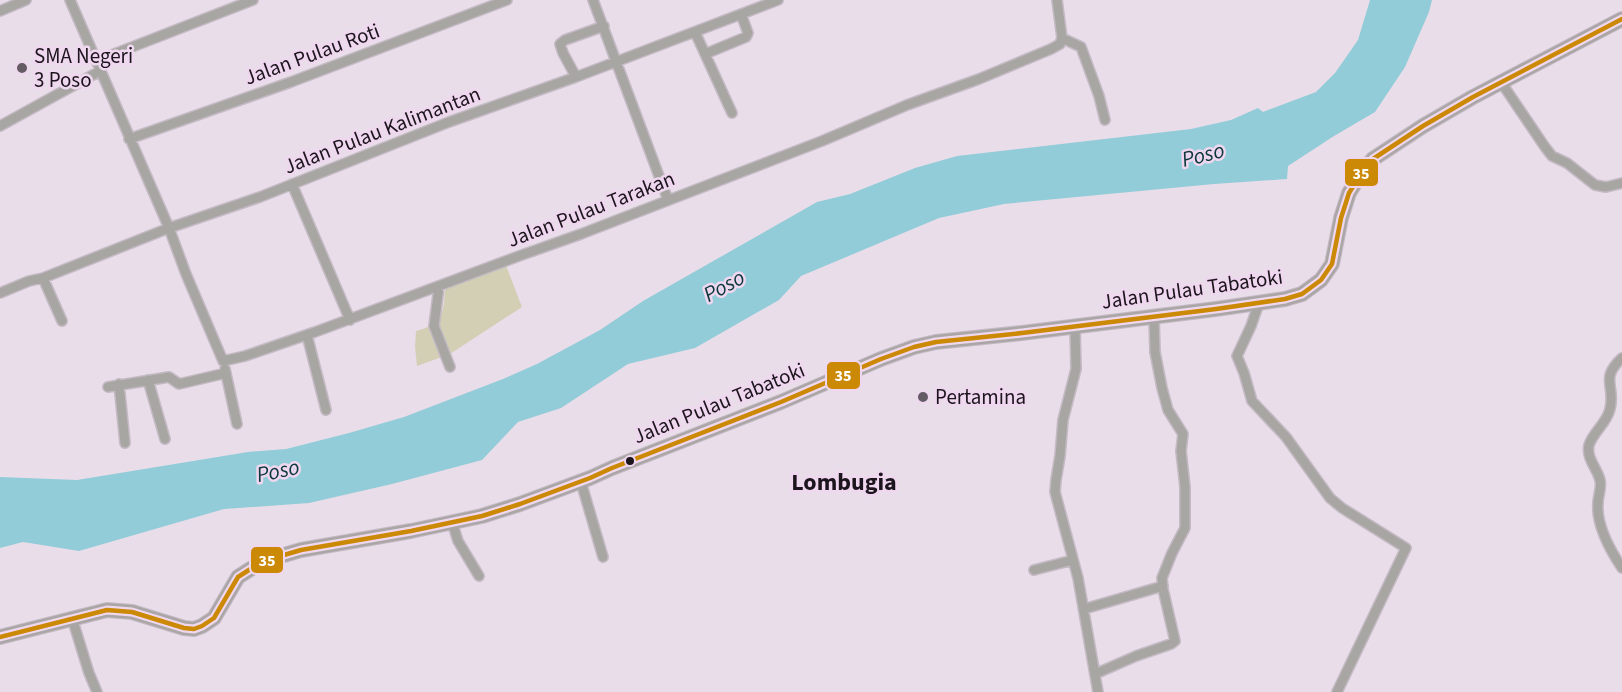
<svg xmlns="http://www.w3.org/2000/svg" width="1622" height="692" font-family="'Source Sans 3',sans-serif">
<rect width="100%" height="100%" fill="#eaddea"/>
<path fill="#d3cfb5" d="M 505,263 L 522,307 L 450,354 L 417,366 L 415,347 L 416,331 C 443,324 444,313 445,287 Z"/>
<path fill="#92ccd8" d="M 1370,0 L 1432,0 L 1429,12 L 1405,67 L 1375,112 L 1334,136 L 1288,166 L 1287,179 L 1214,184 L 1004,204 L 939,218 L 801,276 L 779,300 L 695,348 L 628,364 L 561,408 L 518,422 L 482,460 L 392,484 L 309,503 L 224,509 L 79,551 L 23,542 L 0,548 L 0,477 L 77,480 L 248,452 L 286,449 L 349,433 L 404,417 L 503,379 L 537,364 L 600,330 L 643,301 L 817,202 L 850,194 L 915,168 L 957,156 L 1191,129 L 1231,120 L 1258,108 L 1263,112 L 1316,92 L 1335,73 L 1358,40 Z"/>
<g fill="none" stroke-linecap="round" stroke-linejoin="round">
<g stroke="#c4bac4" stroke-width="12">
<path id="minor" d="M 70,0 L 169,228 L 186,274 L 223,361 L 245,356 L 315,332 L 519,256 L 581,234 L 822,141 L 907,105 L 979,79 L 1051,49 L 1060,44 L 1062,38 L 1057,0
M 593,0 L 668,200
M 0,11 L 26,0
M 695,32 L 732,113
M 1062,38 L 1081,47 L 1099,96 L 1105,120
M 705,54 L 746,37 L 748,33 L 741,14
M 96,61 L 253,0
M 576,77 L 563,53 L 560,44 L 565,40 L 604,26
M 1499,83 L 1503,85 L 1545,147 L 1552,156 L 1567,163 L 1595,185 L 1606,187 L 1622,183
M 0,126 L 100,71
M 129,139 L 291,82 L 507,0
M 292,184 L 350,320
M 43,278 L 62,321
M 439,287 L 434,326 L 450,367
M 0,293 L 29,281 L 43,278 L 169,228 L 260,197 L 449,122 L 576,77 L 778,0
M 1259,303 L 1251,326 L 1237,356 L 1244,373 L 1252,401 L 1286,437 L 1330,498 L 1342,508 L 1406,548 L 1337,692
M 1075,327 L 1076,369 L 1063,420 L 1060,456 L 1056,480 L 1055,492 L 1078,578 L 1098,692
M 307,335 L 326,410
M 1622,358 C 1599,379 1616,386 1610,409 C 1607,423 1593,432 1589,445 C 1586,458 1597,468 1600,480 C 1602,488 1598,495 1598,503 C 1596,525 1610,550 1622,568
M 225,369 L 237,424
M 148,380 L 165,439
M 119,384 L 125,443
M 108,387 L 169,377 L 179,384 L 226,373
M 581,482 L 603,557
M 452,522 L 458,541 L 479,576
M 1034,570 L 1073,560
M 1084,609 L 1163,586
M 72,618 L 89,673 L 97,692
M 1095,674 L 1136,656 L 1171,644 L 1175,641 L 1163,589 L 1162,578 L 1172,553 L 1185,528 L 1185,487 L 1181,451 L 1183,434 L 1168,410 L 1162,388 L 1155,352 L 1154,316"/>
</g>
<g stroke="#c4bac4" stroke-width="16">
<path id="highway" d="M 0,637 L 107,610 L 132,612 L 184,628 L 194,629 L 202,626 L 214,618 L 238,577 L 252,568 L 267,560 L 301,550 L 411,531 L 482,516 L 520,504 L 590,478 L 612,468 L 781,402 L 881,359 L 914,347 L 936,342 L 1022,333 L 1216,309 L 1285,299 L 1302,294 L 1321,280 L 1332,264 L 1341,218 L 1349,193 L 1362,172 L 1373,159 L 1423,126 L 1473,97 L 1622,19"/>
</g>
<use href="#minor" stroke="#a8a6a3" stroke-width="9"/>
<use href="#highway" stroke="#aaa6a6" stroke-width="14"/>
<g stroke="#efd8ef" stroke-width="9">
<path id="bus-1" d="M 0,637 L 107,610 L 132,612 L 184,628 L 194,629 L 202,626 L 214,618 L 238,577 L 252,568 L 267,560 L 301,550 L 411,531 L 482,516 L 520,504 L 590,478 L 612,468 L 781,402 L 881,359 L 914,347 L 936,342 L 1022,333 L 1216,309 L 1285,299 L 1302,294 L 1321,280 L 1332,264 L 1341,218 L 1349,193 L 1362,172 L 1373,159 L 1423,126 L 1473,97 L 1622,19"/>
</g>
<use href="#bus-1" stroke="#cb8906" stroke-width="4.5"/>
</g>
<g fill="#655b65" stroke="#efd8ef" stroke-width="2">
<circle cx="22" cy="68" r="6"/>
<circle cx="923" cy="397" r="6"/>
</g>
<circle fill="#1d151d" stroke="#efd8ef" stroke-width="2" cx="630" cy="461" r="5"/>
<g text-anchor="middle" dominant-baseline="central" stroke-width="5" stroke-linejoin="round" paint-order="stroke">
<g font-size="21" fill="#1d151d" stroke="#efd8ef">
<text transform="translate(312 54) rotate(-20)">Jalan Pulau Roti</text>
<text transform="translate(382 130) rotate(-21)">Jalan Pulau Kalimantan</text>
<text transform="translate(591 209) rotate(-21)">Jalan Pulau Tarakan</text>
<text transform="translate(1192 289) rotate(-8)">Jalan Pulau Tabatoki</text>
<text transform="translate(719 403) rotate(-22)">Jalan Pulau Tabatoki</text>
</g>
<g font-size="21" fill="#1d151d" stroke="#efd8ef" text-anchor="start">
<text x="34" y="56">SMA Negeri<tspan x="34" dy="24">3 Poso</tspan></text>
<text x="935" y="397">Pertamina</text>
</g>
<g font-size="22" font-style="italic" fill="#0c383d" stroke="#efd8ef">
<text transform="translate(1203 155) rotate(-14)">Poso</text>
<text transform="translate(724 286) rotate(-29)">Poso</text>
<text transform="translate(278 471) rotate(-12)">Poso</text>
</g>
<g font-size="24" font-weight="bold" fill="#1d151d" stroke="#efd8ef">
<text x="844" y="482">Lombugia</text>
</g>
</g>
<g stroke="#efd8ef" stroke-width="2">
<rect x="1344" y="158" width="35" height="29" rx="6" fill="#cb8906"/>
<rect x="826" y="361" width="35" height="29" rx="6" fill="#cb8906"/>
<rect x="250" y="546" width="34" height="28" rx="6" fill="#cb8906"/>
</g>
<g font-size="16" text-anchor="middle" font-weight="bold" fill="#fff">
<text x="1361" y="179">35</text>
<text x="843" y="381">35</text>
<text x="267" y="566">35</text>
</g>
</svg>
